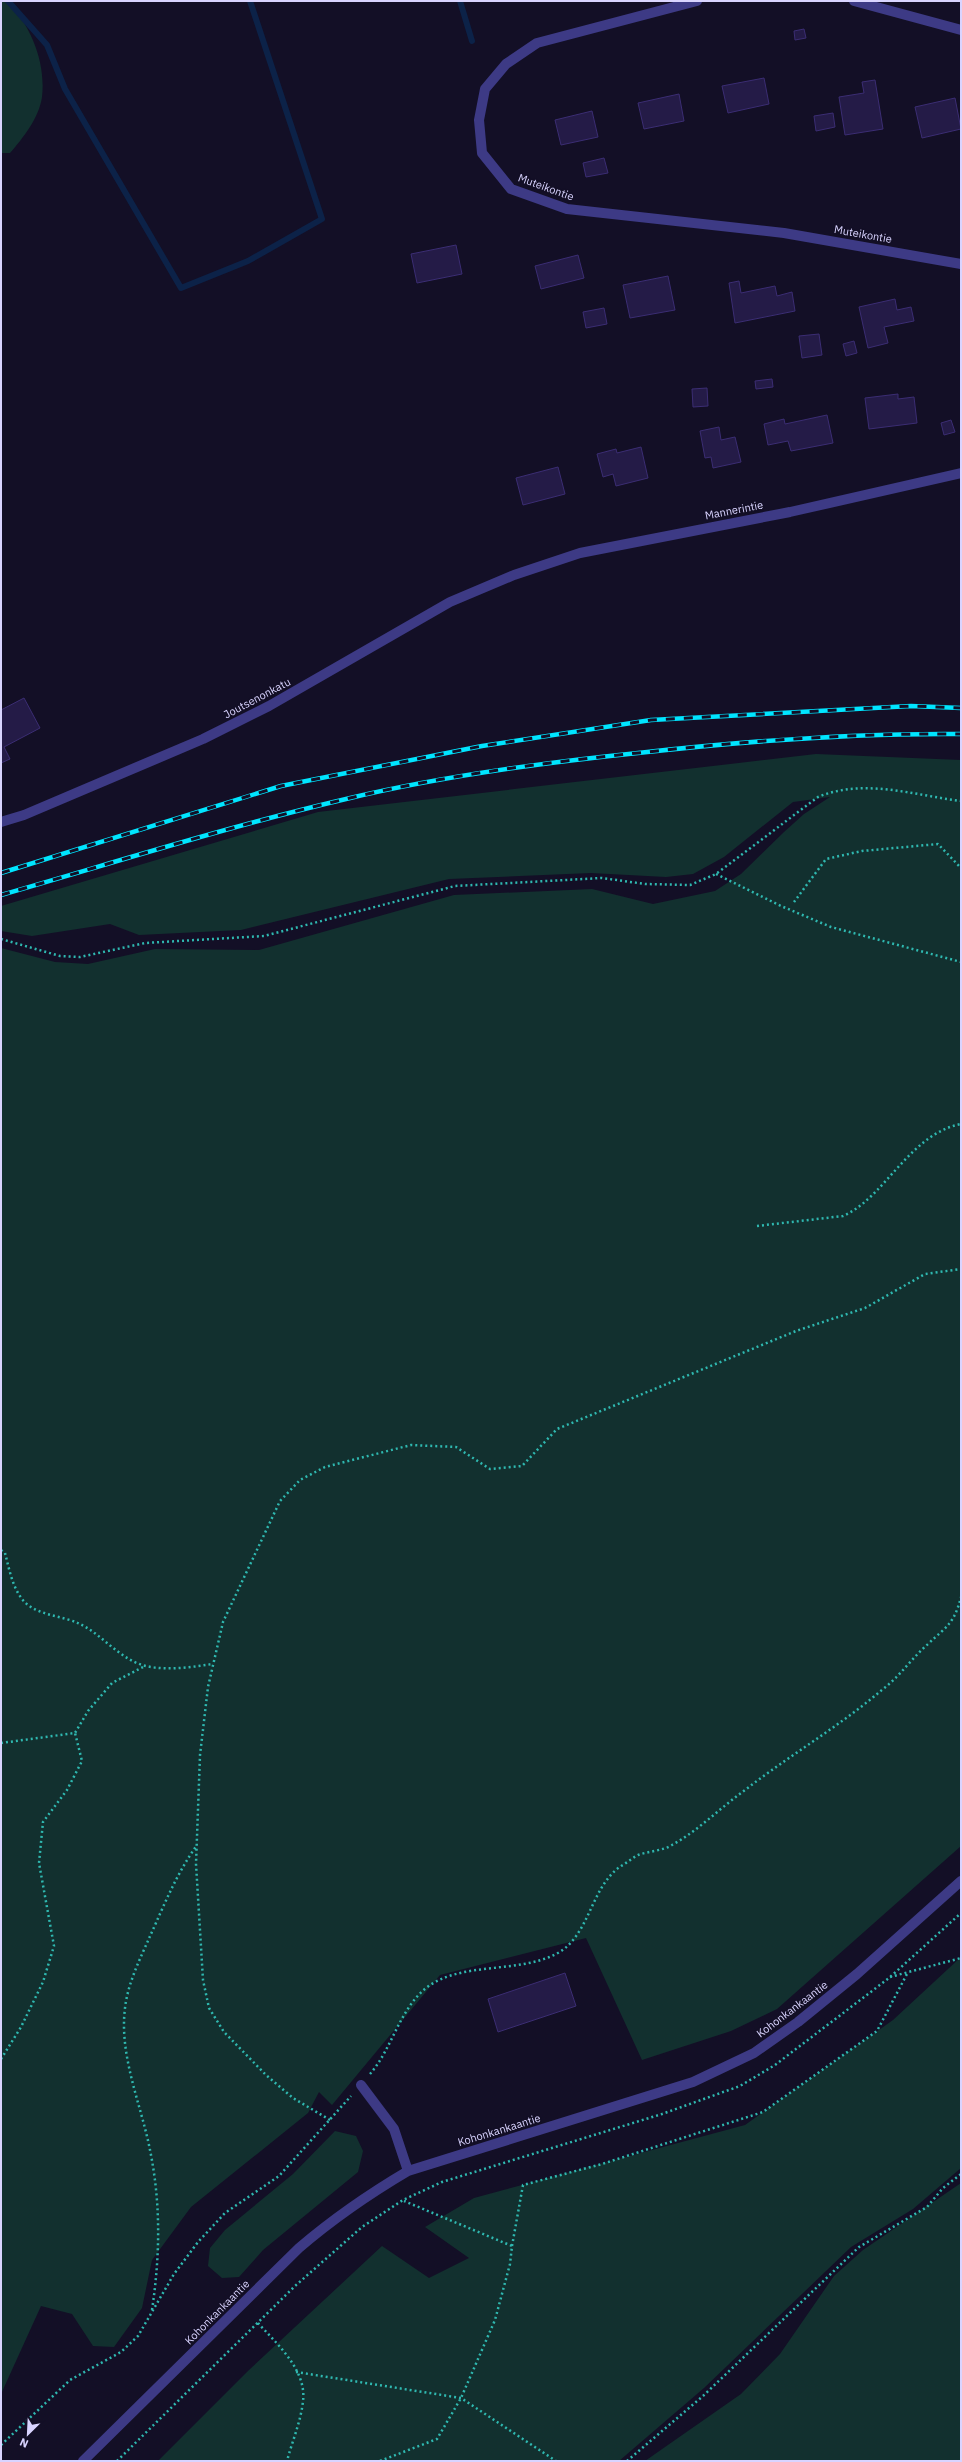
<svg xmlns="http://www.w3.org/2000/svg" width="962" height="2462" font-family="'IBM Plex Sans',sans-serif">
<rect width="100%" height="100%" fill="#130f26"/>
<path fill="#12302f" d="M 1,1 L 8,1 C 31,27 46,62 42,97 C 39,118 23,138 10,153 L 1,153 Z
M 816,754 L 961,760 L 961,1846 L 777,2009 L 731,2031 L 642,2060 L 586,1938 L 440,1975 L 332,2105 L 319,2092 L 308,2113 L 191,2207 L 152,2260 L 142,2308 L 114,2347 L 93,2346 L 72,2314 L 41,2306 L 1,2394 L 1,948 L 55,962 L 88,964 L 155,949 L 259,950 L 454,895 L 592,889 L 653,904 L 715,891 L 741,874 L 784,832 L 804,814 L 830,797 L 793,802 L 724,857 L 693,874 L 666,877 L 591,873 L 449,879 L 241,930 L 139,935 L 110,924 L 32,936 L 1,931 L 1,906 L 318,812 Z
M 961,1957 L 961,2168 L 913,2209 L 851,2247 L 704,2388 L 619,2461 L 158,2461 L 249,2370 L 382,2246 L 429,2278 L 469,2258 L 425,2227 L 474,2198 L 745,2125 L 893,2020 Z
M 335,2131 L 356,2136 L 363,2151 L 358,2172 L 263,2250 L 239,2277 L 222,2278 L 208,2266 L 210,2248 L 225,2230 L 293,2174 Z
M 961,2183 L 961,2461 L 645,2461 L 741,2394 L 780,2354 L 834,2276 L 863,2250 Z"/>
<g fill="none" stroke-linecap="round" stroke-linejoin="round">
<path stroke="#0c2248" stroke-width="6" d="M 8,1 L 47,45 L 65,89 L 181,288 L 248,261 L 322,219 L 250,1
M 460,1 L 472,41"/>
</g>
<path fill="#241b47" stroke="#3b2d73" d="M 804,29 L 806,38 L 795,40 L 794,31 Z
M 764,78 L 769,104 L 728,113 L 722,86 Z
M 875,80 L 883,129 L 845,135 L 839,97 L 864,93 L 862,82 Z
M 679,94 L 684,121 L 644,129 L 638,103 Z
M 955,98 L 961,129 L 922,138 L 915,107 Z
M 592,111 L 598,137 L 561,145 L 555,120 Z
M 833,113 L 835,127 L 816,131 L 814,116 Z
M 604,158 L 608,173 L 586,177 L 583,163 Z
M 456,245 L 462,274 L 417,283 L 411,254 Z
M 578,255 L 584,278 L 541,289 L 535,266 Z
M 668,276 L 675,310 L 630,318 L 623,285 Z
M 739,281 L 741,293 L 775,286 L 777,296 L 792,292 L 795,311 L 735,323 L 729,283 Z
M 895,299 L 897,310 L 911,307 L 914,321 L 884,327 L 888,343 L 868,348 L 859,307 Z
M 604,308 L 607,324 L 586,328 L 583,312 Z
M 819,334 L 822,355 L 802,358 L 799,336 Z
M 854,341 L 857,353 L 846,356 L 843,344 Z
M 772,379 L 773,387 L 756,389 L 755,381 Z
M 707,388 L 708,406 L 693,407 L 692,389 Z
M 898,394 L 898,399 L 914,397 L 917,423 L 869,429 L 865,398 Z
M 827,415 L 833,443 L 791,451 L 788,441 L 768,445 L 764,424 L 784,419 L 785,424 Z
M 951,420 L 955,432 L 944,435 L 941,423 Z
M 719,427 L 721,440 L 735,437 L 741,462 L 713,468 L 711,457 L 705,458 L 700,431 Z
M 641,447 L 648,478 L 616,486 L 613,474 L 603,477 L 597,454 L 616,449 L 617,453 Z
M 558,467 L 565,494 L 523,505 L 516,478 Z
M 24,698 L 40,728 L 4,747 L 10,759 L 1,763 L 1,710 Z
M 565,1973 L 576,2006 L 498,2032 L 488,1999 Z"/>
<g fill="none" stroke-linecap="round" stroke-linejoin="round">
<path stroke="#2fb8b0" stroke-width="2.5" stroke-dasharray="2 3" stroke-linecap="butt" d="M 716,874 L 781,906 L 831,927 L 961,962
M 794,902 L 826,859 L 862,851 L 938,844 L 961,868
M 1,939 L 60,956 L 80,957 L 145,943 L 264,936 L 455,886 L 602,878 L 645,884 L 690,885 L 716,874 L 818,797 C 864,778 913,795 961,801
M 757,1226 L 843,1216 C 885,1198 909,1134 961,1124
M 1,1550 L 5,1553 C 9,1568 12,1586 22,1599 C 35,1616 62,1615 80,1624 C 103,1635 120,1660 146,1666 C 168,1671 191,1667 213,1664
M 1,1743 L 75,1733 L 88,1711 L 112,1683 L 145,1666
M 890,1977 L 961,1958
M 1,2059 L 21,2027 L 43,1982 L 54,1946 L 39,1863 L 43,1822 L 67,1790 L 82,1761 L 75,1733
M 370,2074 C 392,2049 399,2010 426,1988 C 461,1961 517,1974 556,1954 C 590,1937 590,1887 621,1866 C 627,1863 632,1858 638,1855 C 649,1851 662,1851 672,1845 C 699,1830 720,1808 745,1790 C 790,1755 840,1726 883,1689 C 900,1676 912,1658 928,1644 C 947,1626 954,1624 961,1597
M 330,2120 L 293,2098 L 266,2075 L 224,2032 L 209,2008 L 203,1980 L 196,1864 L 200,1755 L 208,1687 L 223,1622 L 280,1501 L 300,1480 L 325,1467 L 411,1445 L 456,1447 L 490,1469 L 522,1466 L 557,1429 L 796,1331 L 865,1308 L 925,1274 L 961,1269
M 512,2246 L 523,2185 L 602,2164 L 763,2112 L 877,2031 L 908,1972
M 152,2310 C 160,2256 161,2204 150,2150 C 141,2104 119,2056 125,2008 C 128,1982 141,1957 151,1934 C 165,1903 177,1873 197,1845
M 258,2323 C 276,2343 307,2370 303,2401 C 301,2421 292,2442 287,2461
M 296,2372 L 461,2398 L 556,2461
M 1,2445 L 70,2380 L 121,2352 L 138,2336 L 174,2274 L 198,2242 L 225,2213 L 279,2176 L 351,2096
M 117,2461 L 295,2286 L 362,2227 L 403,2200 L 442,2182 L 662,2114 L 740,2086 L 775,2065 L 889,1978 L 961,1913
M 380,2461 L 437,2439 L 461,2398 L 495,2320 L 510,2264 L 512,2246 L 404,2201
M 627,2461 L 703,2396 L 859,2247 L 927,2207 L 943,2188 L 961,2174"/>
<path stroke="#3d3a85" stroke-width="10" d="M 697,1 L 537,43 L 506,64 L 485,89 L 479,120 L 482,153 L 511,189 L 567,209 L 784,233 L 961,264
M 854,1 L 961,30
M 1,822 L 24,815 L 203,739 L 269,706 L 450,602 L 514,575 L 580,553 L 790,512 L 961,473
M 361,2085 L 394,2129 L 408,2171
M 83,2461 L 299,2248 C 334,2218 369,2194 408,2171 L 693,2082 L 754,2053 L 798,2022 L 857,1974 L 961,1881"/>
<g stroke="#00e5ff" stroke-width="4.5">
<path id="rail" d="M 1,873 L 281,786 L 482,746 L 651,720 L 911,706 L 961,708
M 1,895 C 116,862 230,826 346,799 C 442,776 540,763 638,753 C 745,741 853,733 961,734"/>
</g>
<use href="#rail" stroke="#130f26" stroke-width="3" stroke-dasharray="9" stroke-linecap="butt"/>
</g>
<g text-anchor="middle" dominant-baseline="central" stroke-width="3" stroke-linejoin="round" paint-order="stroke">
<g font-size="11" fill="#d9d4ff" stroke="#130f26">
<text transform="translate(546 187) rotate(20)">Muteikontie</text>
<text transform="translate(863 234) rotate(10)">Muteikontie</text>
<text transform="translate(734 510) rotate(-11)">Mannerintie</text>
<text transform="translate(257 698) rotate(-28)">Joutsenonkatu</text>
<text transform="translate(792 2009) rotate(-37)">Kohonkankaantie</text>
<text transform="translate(499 2130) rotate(-17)">Kohonkankaantie</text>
<text transform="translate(217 2312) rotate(-45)">Kohonkankaantie</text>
</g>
</g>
<rect width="962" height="2462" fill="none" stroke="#d9d4ff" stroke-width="4"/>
<g transform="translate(28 2434) rotate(204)" stroke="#130f26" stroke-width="3" paint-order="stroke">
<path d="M0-3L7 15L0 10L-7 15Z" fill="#d9d4ff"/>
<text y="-6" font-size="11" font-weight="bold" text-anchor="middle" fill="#d9d4ff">N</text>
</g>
</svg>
